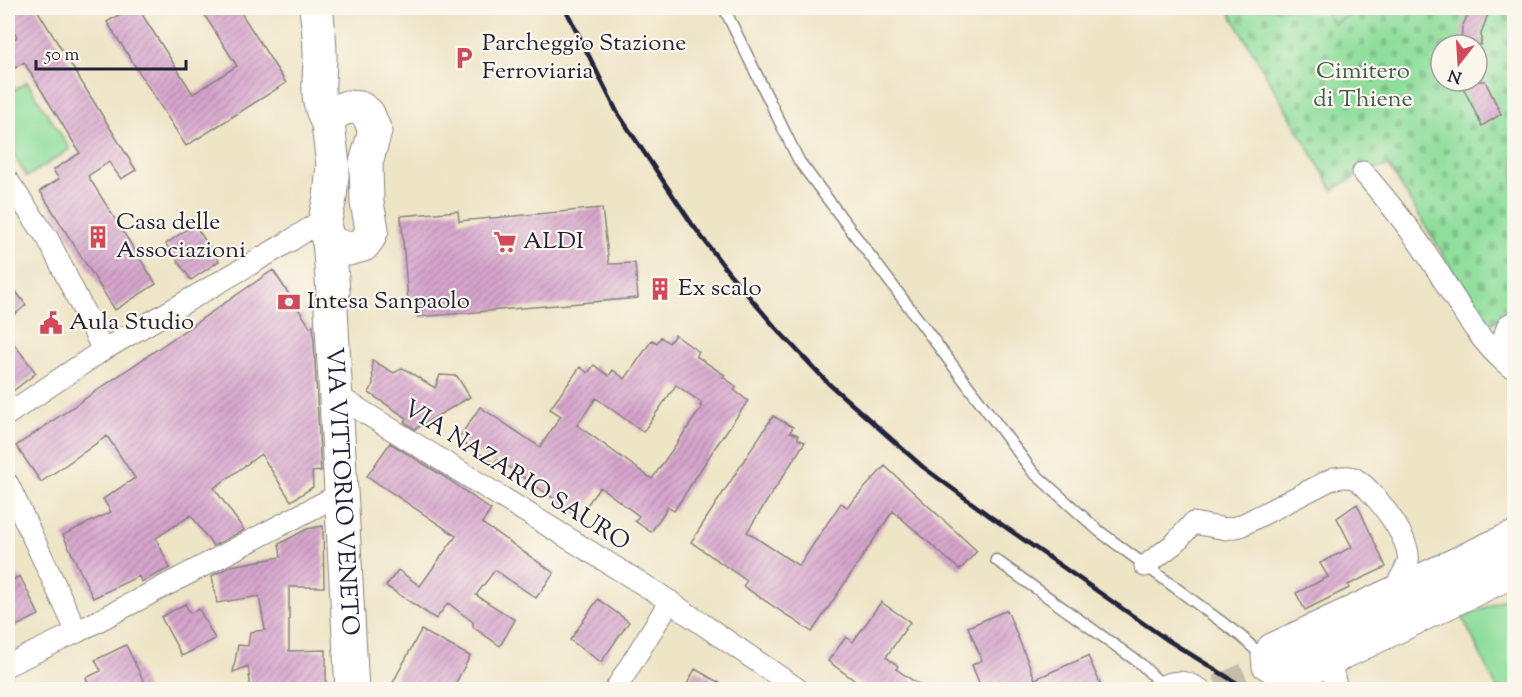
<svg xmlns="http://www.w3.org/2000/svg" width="1522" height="697" font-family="'Sorts Mill Goudy',serif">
<defs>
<pattern id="cemetery-stones" width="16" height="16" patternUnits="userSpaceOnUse" patternTransform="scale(1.5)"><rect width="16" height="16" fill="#8fde9c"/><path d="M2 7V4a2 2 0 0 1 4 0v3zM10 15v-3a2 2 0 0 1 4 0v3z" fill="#7bbe87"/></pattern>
<pattern id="park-crowns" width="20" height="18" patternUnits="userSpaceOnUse" patternTransform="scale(1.5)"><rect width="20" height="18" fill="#8fde9c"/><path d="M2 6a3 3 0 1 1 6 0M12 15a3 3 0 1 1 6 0" fill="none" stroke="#7bbe87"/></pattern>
<pattern id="building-hatch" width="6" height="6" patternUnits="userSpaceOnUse" patternTransform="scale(1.5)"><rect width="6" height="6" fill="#d7a5cd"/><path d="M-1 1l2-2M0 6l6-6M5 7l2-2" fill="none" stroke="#ae86a8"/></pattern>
</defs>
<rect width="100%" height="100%" fill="#fbf7ec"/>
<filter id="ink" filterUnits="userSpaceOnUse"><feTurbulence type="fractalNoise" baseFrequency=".0167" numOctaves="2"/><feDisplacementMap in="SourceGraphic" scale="12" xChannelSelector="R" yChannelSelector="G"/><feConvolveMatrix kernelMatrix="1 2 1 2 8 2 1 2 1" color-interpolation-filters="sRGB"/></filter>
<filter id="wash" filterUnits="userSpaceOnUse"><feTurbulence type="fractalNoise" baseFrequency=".008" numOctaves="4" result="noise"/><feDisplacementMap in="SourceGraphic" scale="24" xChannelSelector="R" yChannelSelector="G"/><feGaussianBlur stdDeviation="1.35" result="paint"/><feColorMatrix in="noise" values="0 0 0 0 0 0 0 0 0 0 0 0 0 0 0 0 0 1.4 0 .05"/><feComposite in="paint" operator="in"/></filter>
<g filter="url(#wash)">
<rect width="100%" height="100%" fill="#eee4c6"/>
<path fill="url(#cemetery-stones)" stroke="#58806c" stroke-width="1.5" fill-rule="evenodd" d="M 1227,8 L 1514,8 L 1514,309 L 1487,327 L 1389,166 L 1363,172 L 1333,190 ZM 1441,45 L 1477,45 L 1477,81 L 1441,81 Z"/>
<path fill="url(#park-crowns)" stroke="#58806c" stroke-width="1.5" d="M 1324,8 L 1363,8 L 1333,24 Z"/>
<path fill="#8fde9c" stroke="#58806c" stroke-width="1.5" d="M 27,82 L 70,149 L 27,177 L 8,146 L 8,94 Z
M 1514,594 L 1514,689 L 1497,689 L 1463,618 Z"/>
<g id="blocks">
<path fill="url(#building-hatch)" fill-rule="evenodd" d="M 8,8 L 36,8 L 136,170 L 121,179 L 109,162 L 88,176 L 156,284 L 115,310 L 40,191 L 59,179 L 53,170 L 80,153 L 24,62 L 15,68 L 8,56 L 8,43 L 17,37 L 8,20 Z
M 130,8 L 138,8 L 193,94 L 237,66 L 200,8 L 238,8 L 286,83 L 186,146 L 107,22 Z
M 1471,8 L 1490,8 L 1481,34 L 1481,45 L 1461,45 L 1462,27 Z
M 1460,81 L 1485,81 L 1501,114 L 1482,126 Z
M 602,208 L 609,264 L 635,263 L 638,298 L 418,317 L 419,300 L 408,301 L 401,216 L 458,211 L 459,221 Z
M 194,224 L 219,261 L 191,280 L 166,244 Z
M 273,270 L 310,327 L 313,325 L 321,471 L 312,472 L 313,487 L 291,501 L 261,454 L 214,488 L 244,530 L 213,546 L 191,515 L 156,538 L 170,568 L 141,582 L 139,576 L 93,598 L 63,535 L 111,512 L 103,499 L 135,478 L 107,436 L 41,482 L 16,446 Z
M 8,281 L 26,305 L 8,320 Z
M 675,335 L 699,352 L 696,356 L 725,375 L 723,377 L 737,387 L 734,390 L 748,401 L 714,449 L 674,511 L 668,507 L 651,532 L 635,521 L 639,516 L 600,487 L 579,516 L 497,459 L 494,463 L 458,439 L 480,407 L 540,447 L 561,416 L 550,409 L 580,367 L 588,373 L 594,365 L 609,376 L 613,370 L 625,379 L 652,340 L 657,343 L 661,337 L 669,343 ZM 676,385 L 702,403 L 700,406 L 702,407 L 652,479 L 577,425 L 596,398 L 643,432 Z
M 8,336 L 36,373 L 8,395 Z
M 372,360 L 394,373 L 403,368 L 435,388 L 440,375 L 457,376 L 470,397 L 415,429 L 404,422 L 407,418 L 369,393 L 373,384 Z
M 773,416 L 793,427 L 790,432 L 798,435 L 798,439 L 805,442 L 747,532 L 799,566 L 841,503 L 847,507 L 885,466 L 977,551 L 960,570 L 893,511 L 812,632 L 743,586 L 747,581 L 691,542 Z
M 390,443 L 448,479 L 491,510 L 482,523 L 554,573 L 536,598 L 495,570 L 476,595 L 515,620 L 500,646 L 473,627 L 473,622 L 448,603 L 436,619 L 386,586 L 398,570 L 420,586 L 456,536 L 367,476 Z
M 1357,504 L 1386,567 L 1348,585 L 1349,588 L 1305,610 L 1296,593 L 1328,577 L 1320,563 L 1352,547 L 1337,518 Z
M 323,526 L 324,587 L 289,587 L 289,651 L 326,650 L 326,689 L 251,690 L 248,666 L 233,672 L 238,645 L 248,646 L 250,632 L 265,630 L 259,596 L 217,603 L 212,576 L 231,566 L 281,557 L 279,544 L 307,529 Z
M 20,576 L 39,615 L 8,630 L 8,582 Z
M 598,599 L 629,622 L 601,662 L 570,640 Z
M 881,602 L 910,622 L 886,657 L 898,666 L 896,669 L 927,690 L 868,690 L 828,661 L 846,637 L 853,642 Z
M 185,604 L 190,613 L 199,609 L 215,639 L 182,656 L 161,617 Z
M 1007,610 L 1035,679 L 1088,656 L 1103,690 L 982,690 L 972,665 L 982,660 L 968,627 Z
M 421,630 L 470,656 L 452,690 L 389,690 Z
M 126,645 L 148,690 L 91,690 L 86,678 L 101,671 L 95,660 Z
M 695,669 L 732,690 L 684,690 Z"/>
</g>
</g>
<g filter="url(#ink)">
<use href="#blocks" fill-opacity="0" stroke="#888380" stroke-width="1.5"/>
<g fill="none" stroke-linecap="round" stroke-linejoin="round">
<path stroke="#c5bdaa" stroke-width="30" stroke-dasharray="30 15" stroke-linecap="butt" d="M 1219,690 L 1285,660"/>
<g stroke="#888380" stroke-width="13">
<path id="service" d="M 724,8 L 799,161 L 1033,472 L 1099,531 L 1242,637 L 1262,656
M 996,560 L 1141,664 L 1162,685"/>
</g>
<g stroke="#888380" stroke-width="23">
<path id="minor" d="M 1363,172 C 1387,200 1410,228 1430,259 C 1454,295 1475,339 1509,366
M 8,181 L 48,239 L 103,350
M 1509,366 L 1502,342 L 1508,325 L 1514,322
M 336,395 L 657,593 L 799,690
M 8,414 L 103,350 L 290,241 L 325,218
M 8,484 L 77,632
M 1145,566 L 1175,543 L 1193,523 L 1226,529 L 1240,526 L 1334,478 C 1342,477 1350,475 1357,480 C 1374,491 1412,540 1408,561 C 1407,569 1399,579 1396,586
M 8,665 L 77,632 L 342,493
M 1331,665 L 1337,690
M 1289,685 L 1514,577
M 615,690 L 670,601
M 1154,690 C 1171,680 1183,679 1201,690
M 1298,690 L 1263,667 L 1262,656 L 1269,645 L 1505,535 L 1514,532"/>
</g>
<g stroke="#888380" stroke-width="32">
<path id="secondary" d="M 1285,660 L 1514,553"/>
</g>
<g stroke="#888380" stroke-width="35">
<g id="primary">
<path d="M 316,8 C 318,23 320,39 320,55 C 320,86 314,94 328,124"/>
<path d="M 347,107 L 360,108 L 368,114 L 375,131 L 366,163 L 367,203 L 372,229 L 369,237 L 363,245 L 348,249 L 333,244 L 327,237 L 324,224 L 330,198 L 333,165 L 328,124 L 334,113 Z"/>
<path id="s1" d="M 329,240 L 333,292 L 331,309 L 352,690"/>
</g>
</g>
<use href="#service" stroke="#fff" stroke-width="10"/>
<use href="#minor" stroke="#fff" stroke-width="21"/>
<use href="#secondary" stroke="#fff" stroke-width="30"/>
<use href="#primary" stroke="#fff" stroke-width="33"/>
<path stroke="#22223b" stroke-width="4.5" d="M 565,8 L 617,112 L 692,224 L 729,273 L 775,327 L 829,384 L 923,467 L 991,517 L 1166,639 L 1248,690"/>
</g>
</g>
<defs>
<g id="parking-bare" transform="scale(1.8)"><path d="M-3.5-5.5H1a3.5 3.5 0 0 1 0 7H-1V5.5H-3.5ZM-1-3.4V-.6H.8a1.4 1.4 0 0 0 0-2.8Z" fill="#d1495b" stroke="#fbf7ec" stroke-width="2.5" paint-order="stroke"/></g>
<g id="building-bare" transform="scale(1.8)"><path d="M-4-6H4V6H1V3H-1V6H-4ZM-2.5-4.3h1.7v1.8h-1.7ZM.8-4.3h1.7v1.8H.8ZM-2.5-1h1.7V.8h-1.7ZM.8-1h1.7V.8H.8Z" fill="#d1495b" stroke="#fbf7ec" stroke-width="2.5" paint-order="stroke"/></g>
<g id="supermarket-bare" transform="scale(1.8)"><path d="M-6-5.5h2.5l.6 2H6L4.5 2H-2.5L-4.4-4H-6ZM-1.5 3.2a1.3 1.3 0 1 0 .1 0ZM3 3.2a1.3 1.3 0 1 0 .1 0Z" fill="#d1495b" stroke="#fbf7ec" stroke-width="2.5" paint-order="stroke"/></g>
<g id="bank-bare" transform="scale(1.8)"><path d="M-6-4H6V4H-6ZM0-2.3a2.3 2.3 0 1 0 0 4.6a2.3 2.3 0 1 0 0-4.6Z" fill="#d1495b" stroke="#fbf7ec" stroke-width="2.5" paint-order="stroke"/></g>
<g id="civic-bare" transform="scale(1.8)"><path d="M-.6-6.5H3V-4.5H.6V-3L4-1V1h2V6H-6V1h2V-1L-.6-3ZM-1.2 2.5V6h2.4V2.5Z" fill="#d1495b" stroke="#fbf7ec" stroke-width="2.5" paint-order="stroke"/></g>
</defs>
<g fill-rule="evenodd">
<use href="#parking-bare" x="464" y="58"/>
<use href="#building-bare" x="98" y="237"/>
<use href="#supermarket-bare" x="505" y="242"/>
<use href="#building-bare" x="660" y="289"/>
<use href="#bank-bare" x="289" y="302"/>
<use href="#civic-bare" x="51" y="323"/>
</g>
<g text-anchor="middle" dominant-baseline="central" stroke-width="4.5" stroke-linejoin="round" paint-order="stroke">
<g font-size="24" fill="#22223b" stroke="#fbf7ec" text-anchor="start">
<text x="482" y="44">Parcheggio Stazione<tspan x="482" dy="28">Ferroviaria</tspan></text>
<text x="116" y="223">Casa delle<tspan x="116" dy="28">Associazioni</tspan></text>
<text x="523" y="242">ALDI</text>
<text x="678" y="289">Ex scalo</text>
<text x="307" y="302">Intesa Sanpaolo</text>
<text x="69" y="323">Aula Studio</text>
</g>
<g font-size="24" fill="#435a58" stroke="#fbf7ec">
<text x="1363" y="72">Cimitero<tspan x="1363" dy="28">di Thiene</tspan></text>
</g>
<g font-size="24" fill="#22223b" stroke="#fbf7ec">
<text transform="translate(516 476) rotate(32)">VIA NAZARIO SAURO</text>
<text stroke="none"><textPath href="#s1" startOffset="252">VIA VITTORIO VENETO</textPath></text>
</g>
</g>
<rect width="1522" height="697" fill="none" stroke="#fbf7ec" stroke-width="30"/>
<g transform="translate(1459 63) rotate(197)"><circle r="28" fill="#fbf7ec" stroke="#a4a2a5" stroke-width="1.5"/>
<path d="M0-4.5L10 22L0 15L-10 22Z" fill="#d1495b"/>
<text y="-9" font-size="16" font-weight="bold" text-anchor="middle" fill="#22223b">N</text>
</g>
<path d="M36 60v9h150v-9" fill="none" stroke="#22223b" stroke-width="3"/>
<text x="45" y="60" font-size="18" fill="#22223b" stroke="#fbf7ec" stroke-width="4.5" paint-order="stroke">50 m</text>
</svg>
